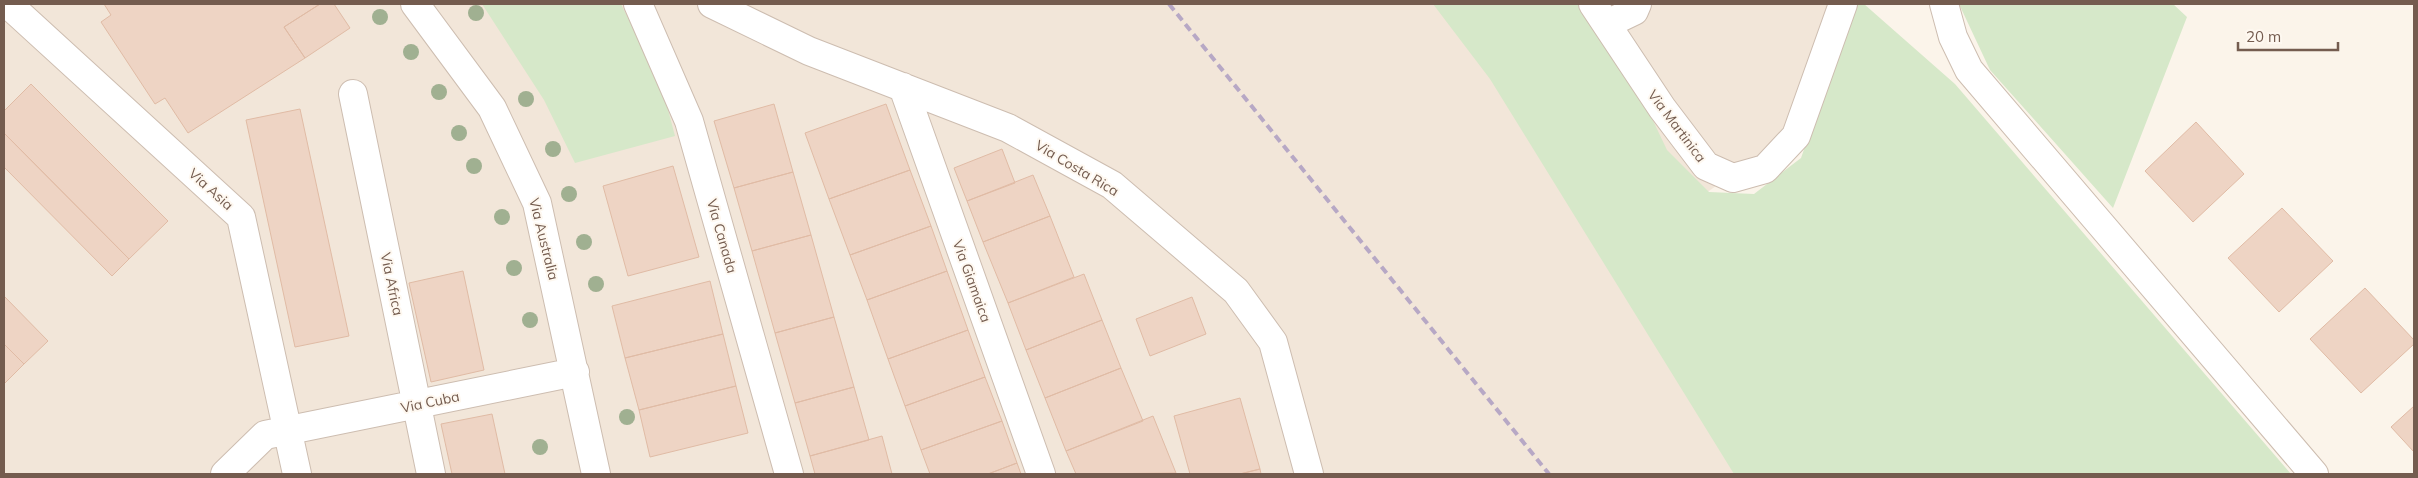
<svg xmlns="http://www.w3.org/2000/svg" width="2418" height="478" font-family="Mulish,sans-serif">
<rect width="100%" height="100%" fill="#fbf4ea"/>
<path fill="#f2e6d9" d="M 4,4 L 1835,4 L 1789,135 L 1696,200 L 1858,474 L 4,474 Z"/>
<path fill="#d6e8c9" d="M 482,4 L 621,4 L 662,87 L 675,136 L 575,163 L 544,100 Z
M 1433,4 L 1592,4 L 1607,24 L 1667,150 L 1709,192 L 1754,194 L 1801,158 L 1855,4 L 1864,4 L 1955,84 L 2291,474 L 1734,474 L 1490,79 Z
M 1959,4 L 2173,4 L 2187,17 L 2113,208 L 1990,70 Z"/>
<path fill="#eed4c4" stroke="#e0bba5" d="M 104,4 L 320,4 L 284,27 L 305,58 L 188,133 L 165,98 L 155,104 L 101,22 L 111,15 Z
M 320,4 L 334,4 L 350,28 L 305,58 L 284,27 Z
M 31,84 L 168,221 L 129,259 L 4,133 L 4,111 Z
M 774,104 L 793,172 L 734,188 L 714,121 Z
M 886,104 L 910,170 L 829,199 L 805,133 Z
M 300,109 L 349,336 L 295,347 L 246,120 Z
M 2196,122 L 2244,174 L 2193,222 L 2145,171 Z
M 4,133 L 129,259 L 112,276 L 4,167 Z
M 1002,149 L 1015,183 L 967,201 L 954,168 Z
M 673,166 L 699,257 L 628,276 L 603,186 Z
M 910,170 L 931,226 L 850,255 L 829,199 Z
M 793,172 L 811,235 L 752,251 L 734,188 Z
M 1033,175 L 1050,216 L 983,242 L 967,201 Z
M 2282,208 L 2333,261 L 2279,312 L 2228,258 Z
M 1050,216 L 1074,277 L 1008,303 L 983,242 Z
M 931,226 L 947,271 L 867,300 L 850,255 Z
M 811,235 L 834,317 L 775,333 L 752,251 Z
M 463,271 L 484,370 L 431,382 L 409,283 Z
M 947,271 L 968,330 L 888,359 L 867,300 Z
M 1084,274 L 1102,320 L 1026,350 L 1008,303 Z
M 710,281 L 723,334 L 625,358 L 612,306 Z
M 2365,288 L 2414,340 L 2414,344 L 2361,393 L 2310,339 Z
M 4,296 L 48,341 L 24,364 L 4,344 Z
M 1192,297 L 1206,334 L 1150,356 L 1136,319 Z
M 834,317 L 854,387 L 795,403 L 775,333 Z
M 1102,320 L 1121,368 L 1045,398 L 1026,350 Z
M 968,330 L 985,377 L 905,406 L 888,359 Z
M 723,334 L 736,386 L 639,410 L 625,358 Z
M 4,344 L 24,364 L 4,384 Z
M 1121,368 L 1143,421 L 1066,451 L 1045,398 Z
M 985,377 L 1002,421 L 921,450 L 905,406 Z
M 736,386 L 748,433 L 650,457 L 639,410 Z
M 854,387 L 869,440 L 810,456 L 795,403 Z
M 1240,398 L 1260,469 L 1240,474 L 1190,474 L 1174,416 Z
M 2414,406 L 2414,452 L 2391,427 Z
M 492,414 L 505,474 L 452,474 L 441,424 Z
M 1153,416 L 1176,473 L 1076,474 L 1066,451 Z
M 1002,421 L 1017,463 L 988,474 L 930,474 L 921,450 Z
M 882,436 L 892,474 L 815,474 L 810,456 Z
M 1017,463 L 1021,474 L 988,474 Z
M 1260,469 L 1261,474 L 1240,474 Z"/>
<g fill="none" stroke-linecap="round" stroke-linejoin="round">
<g stroke="#cdbdb0" stroke-width="30">
<path id="street" d="M 8,4 L 241,217 L 297,474
M 415,4 L 492,108 L 537,203 L 596,474
M 638,4 L 689,121 L 789,474
M 712,4 L 809,51 L 1008,128 L 1112,185 L 1236,291 L 1273,342 L 1309,474
M 1593,4 L 1662,108 L 1706,166 L 1733,178 L 1765,169 L 1796,136 L 1843,4
M 1944,4 L 1953,37 L 1969,70 L 2314,474
M 1607,24 L 1634,11 L 1637,4
M 903,87 L 1041,474
M 353,94 L 431,474
M 225,474 L 265,435 L 575,372"/>
</g>
<use href="#street" stroke="#fff" stroke-width="28"/>
<path stroke="#b7a8c5" stroke-width="4" stroke-dasharray="8 5" stroke-linecap="butt" d="M 1169,4 L 1549,474"/>
</g>
<g fill="#a0b091">
<circle cx="476" cy="13" r="8"/>
<circle cx="380" cy="17" r="8"/>
<circle cx="411" cy="52" r="8"/>
<circle cx="439" cy="92" r="8"/>
<circle cx="526" cy="99" r="8"/>
<circle cx="459" cy="133" r="8"/>
<circle cx="553" cy="149" r="8"/>
<circle cx="474" cy="166" r="8"/>
<circle cx="569" cy="194" r="8"/>
<circle cx="502" cy="217" r="8"/>
<circle cx="584" cy="242" r="8"/>
<circle cx="514" cy="268" r="8"/>
<circle cx="596" cy="284" r="8"/>
<circle cx="530" cy="320" r="8"/>
<circle cx="627" cy="417" r="8"/>
<circle cx="540" cy="447" r="8"/>
</g>
<g text-anchor="middle" dominant-baseline="central" stroke-width="4" stroke-linejoin="round" paint-order="stroke">
<g font-size="14" fill="#745c4f" stroke="#fef8f0">
<text transform="translate(1677 126) rotate(53)">Via Martinica</text>
<text transform="translate(1077 168) rotate(31)">Via Costa Rica</text>
<text transform="translate(211 189) rotate(42)">Via Asia</text>
<text transform="translate(722 236) rotate(74)">Via Canada</text>
<text transform="translate(544 239) rotate(76)">Via Australia</text>
<text transform="translate(972 281) rotate(70)">Via Giamaica</text>
<text transform="translate(392 284) rotate(78)">Via Africa</text>
<text transform="translate(430 402) rotate(-12)">Via Cuba</text>
</g>
</g>
<rect width="2418" height="478" fill="none" stroke="#745c4f" stroke-width="10"/>
<path d="M2238 42v8h100v-8" fill="none" stroke="#745c4f" stroke-width="2.5"/>
<text x="2246" y="42" font-size="15" fill="#745c4f" stroke="#fef8f0" stroke-width="4" paint-order="stroke">20 m</text>
</svg>
